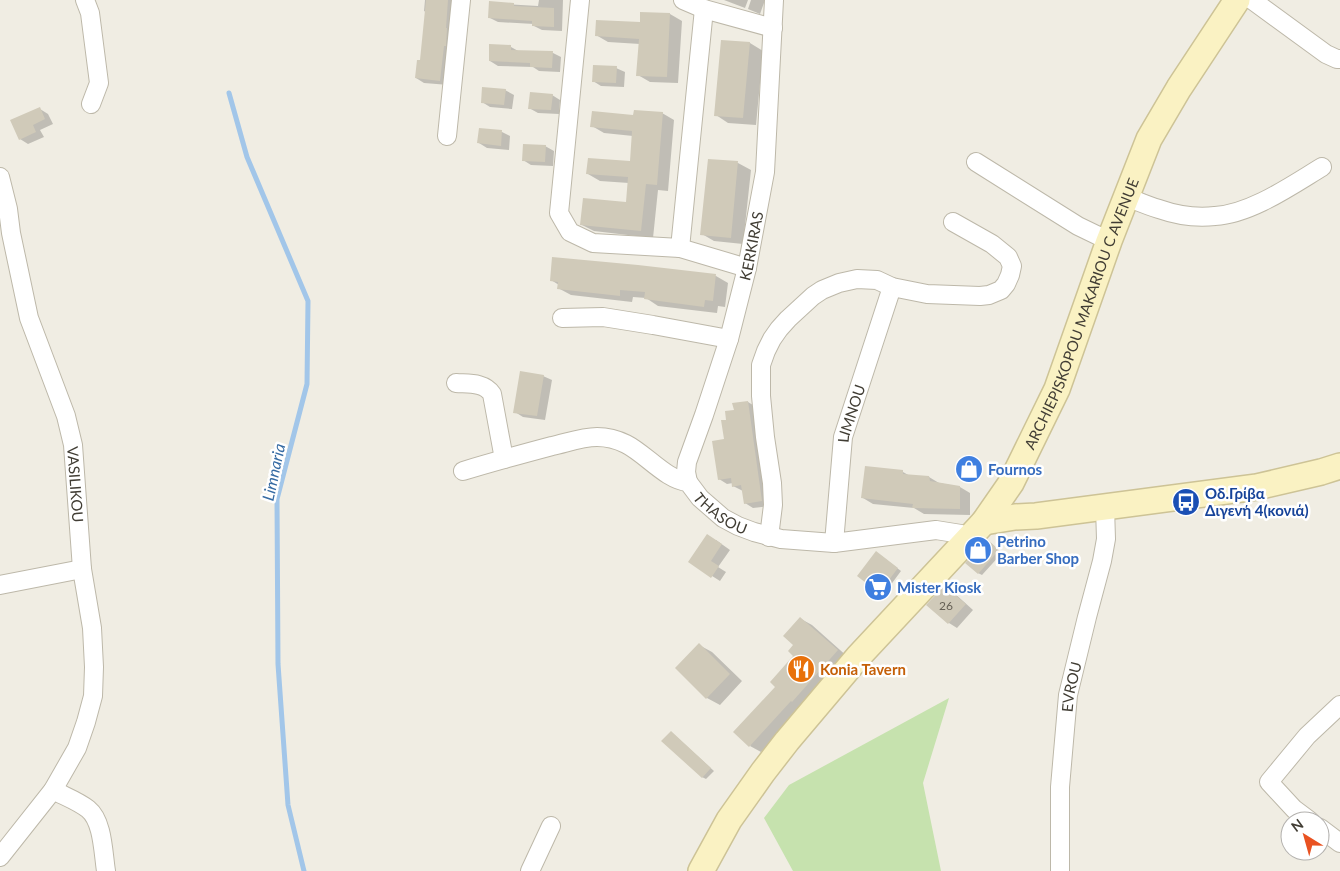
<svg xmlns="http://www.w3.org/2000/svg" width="1340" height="871" font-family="Lato,sans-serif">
<rect width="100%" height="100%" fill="#f0ede3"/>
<path fill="#c6e2ae" d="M 949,698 L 923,783 L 941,871 L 793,871 L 764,818 L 789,785 Z"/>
<path fill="#0003" d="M 425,0 L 455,0 L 449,85 L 424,83 L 416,78 L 421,61 L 426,12 L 424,11 Z
M 539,0 L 563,0 L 562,31 L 542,30 L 534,26 L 534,24 L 498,22 L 490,18 L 490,3 L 538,6 Z
M 724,0 L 748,0 L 745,8 Z
M 751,0 L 765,0 L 760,14 L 748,9 Z
M 670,14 L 682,21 L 678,83 L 650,82 L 638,75 L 640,44 L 608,42 L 596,35 Z
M 722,41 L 750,43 L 763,51 L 756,125 L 728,123 L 716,115 Z
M 511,47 L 520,52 L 553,53 L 561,57 L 560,72 L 539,71 L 533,67 L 498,66 L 490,61 Z
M 616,68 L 625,72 L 624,87 L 601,86 L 593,81 Z
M 505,90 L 514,95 L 512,109 L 490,107 L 482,102 Z
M 552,95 L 560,100 L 559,114 L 538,113 L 529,108 Z
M 40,109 L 48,114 L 53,124 L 40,130 L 44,137 L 28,144 L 20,139 Z
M 662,113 L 674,120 L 668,191 L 658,190 L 653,238 L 594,231 L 582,225 L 627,204 L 629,183 L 600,181 L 588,174 L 631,162 L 633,136 L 604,133 L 592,126 L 634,116 Z
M 480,130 L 502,132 L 510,136 L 509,150 L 487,148 L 479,143 Z
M 545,146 L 554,151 L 553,166 L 531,165 L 523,160 Z
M 709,160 L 738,163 L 751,170 L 743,244 L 714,241 L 702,234 Z
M 716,276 L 728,283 L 725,307 L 718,306 L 717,313 L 658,306 L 646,298 L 633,297 L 632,302 L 571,295 L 558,288 L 559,285 L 551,280 Z
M 543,376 L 552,380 L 545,420 L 523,417 L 515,412 Z
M 748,402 L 756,407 L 770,506 L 753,508 L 745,503 L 743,491 L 733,486 L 733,483 L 727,484 L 719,479 L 727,421 L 735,411 Z
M 903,472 L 910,476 L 929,477 L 939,483 L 960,487 L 970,493 L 970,515 L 924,514 L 914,508 L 873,504 L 863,498 Z
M 716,540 L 730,550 L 718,567 L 726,572 L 720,581 L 690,562 Z
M 991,543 L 1002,553 L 982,575 L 978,573 Z
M 880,555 L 901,571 L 884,594 L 859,576 Z
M 944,587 L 953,592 L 973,610 L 957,628 L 949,623 L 928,605 Z
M 801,619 L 812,625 L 849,658 L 761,752 L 750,746 L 776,687 L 795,656 L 795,645 Z
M 699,645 L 712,652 L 742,681 L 720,705 L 707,698 Z
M 671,732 L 714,771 L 706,779 L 702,777 Z"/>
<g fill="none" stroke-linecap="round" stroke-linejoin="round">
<path stroke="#a2c6e9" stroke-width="5" d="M 229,93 L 247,157 L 308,301 L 307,384 L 277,499 L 278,664 L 288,805 L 304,871"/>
</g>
<path fill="#d0cab9" d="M 426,0 L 448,0 L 446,28 L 447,28 L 446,46 L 444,46 L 440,81 L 415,78 L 417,60 L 420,60 Z
M 489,1 L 514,3 L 514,6 L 554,8 L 554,27 L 532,26 L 532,21 L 488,18 Z
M 640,12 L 670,13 L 667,77 L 636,76 L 639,39 L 595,36 L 596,20 L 640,22 Z
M 721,40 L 750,42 L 743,118 L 714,116 Z
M 489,44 L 511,45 L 511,50 L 553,51 L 552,68 L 530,67 L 530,63 L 489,61 Z
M 593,65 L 617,66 L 616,83 L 592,82 Z
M 482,87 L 506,89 L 504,105 L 481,103 Z
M 530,92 L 553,94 L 551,110 L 528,109 Z
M 40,107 L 45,119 L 33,125 L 36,132 L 19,140 L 10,120 Z
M 634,110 L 663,112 L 657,185 L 646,184 L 641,231 L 580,225 L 583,198 L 626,202 L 628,177 L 586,174 L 588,158 L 630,161 L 632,131 L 590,127 L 592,111 L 633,115 Z
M 479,128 L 502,130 L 501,146 L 477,143 Z
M 523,144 L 546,145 L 545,162 L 522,161 Z
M 708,159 L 738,161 L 731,238 L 700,235 Z
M 552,257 L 638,265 L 716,274 L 713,301 L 705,300 L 704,307 L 644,299 L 645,292 L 620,290 L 620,296 L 557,289 L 558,282 L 550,281 Z
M 520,371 L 544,375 L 537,416 L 513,413 Z
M 748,401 L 762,501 L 744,504 L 741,485 L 732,487 L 731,478 L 718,480 L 712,441 L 724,439 L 721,420 L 726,420 L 725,411 L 734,410 L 732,403 Z
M 865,466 L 903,470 L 903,474 L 929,476 L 930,481 L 960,486 L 960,509 L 912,508 L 913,504 L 861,498 Z
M 707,534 L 722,544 L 711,561 L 719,566 L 711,578 L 688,562 Z
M 987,539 L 999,550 L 978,574 L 965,563 Z
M 876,551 L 898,568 L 879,593 L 857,576 Z
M 944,586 L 966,604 L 948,624 L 926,605 Z
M 800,617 L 838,650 L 792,702 L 791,701 L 749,747 L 733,732 L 775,687 L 770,682 L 793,656 L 788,651 L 793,645 L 783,636 Z
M 699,643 L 730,674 L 706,699 L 675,668 Z
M 671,731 L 711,768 L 702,778 L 661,741 Z"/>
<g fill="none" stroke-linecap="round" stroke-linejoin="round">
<g stroke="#bdb8a9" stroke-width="20">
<g id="street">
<path d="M 85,0 L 90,13 L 99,83 L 91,104"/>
<path d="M 580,0 L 559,213 L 570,232 L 593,243 L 680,248 L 747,268"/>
<path d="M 683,0 L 704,9 L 773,28"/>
<path d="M 1252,0 L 1326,54 L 1337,59 L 1340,59"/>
<path d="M 447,136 L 461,0"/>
<path d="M 976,162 L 1078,226 L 1109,241"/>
<path id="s1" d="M 0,177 L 8,209 L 11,233 L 29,318 L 66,416 L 73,445 L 82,569 L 92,628 L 94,667 L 93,696 L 86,722 L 77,748 L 53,790 L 0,857"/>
<path d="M 1127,197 C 1137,201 1148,206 1159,209 C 1176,215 1197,218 1215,216 C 1251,214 1292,185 1322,167"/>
<path d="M 680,248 L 704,9"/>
<path d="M 562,318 L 603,317 L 653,325 L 729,339"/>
<path d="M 456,383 C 468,384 484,382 492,394 L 504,459"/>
<path id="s2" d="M 463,471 C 492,462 522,454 552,446 C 566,443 582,437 597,437 C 607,437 618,440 626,444 C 646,454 666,480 688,482 L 700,498 L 723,518 L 738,526 L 754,532 L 781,539 L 834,543 L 936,530 L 961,534 L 971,537"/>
<path id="s3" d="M 688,482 L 686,472 L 687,462 L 704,415 L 729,339 L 747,268 L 765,172 L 774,0"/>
<path d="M 769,537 L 773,505 L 772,483 L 765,437 L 761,396 L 761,365 L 766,351 L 772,339 L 779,329 L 788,319 L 813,296 L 822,290 L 839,283 L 857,279 L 877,280 L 892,287 L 927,294 L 980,296 L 989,295 L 1001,290 L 1006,284 L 1010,275 L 1012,266 L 1008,257 L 992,244 L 953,222"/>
<path id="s4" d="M 834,543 L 843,437 L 892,287"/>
<path d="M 0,585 L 82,569"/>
<path d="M 53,790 C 64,796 78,801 88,809 C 103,821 103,852 106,871"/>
<path d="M 1310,821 L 1294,809 L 1269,782 L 1307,736 L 1340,705"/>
<path d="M 1320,828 L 1340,843"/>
<path d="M 530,871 L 551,826"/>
<path id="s5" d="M 1060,871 L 1060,787 L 1068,695 L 1087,617 L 1102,561 L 1106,539 L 1105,507"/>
</g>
</g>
<g stroke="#cdc396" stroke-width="28">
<g id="secondary">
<path d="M 984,522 L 1015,517 L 1036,516 L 1257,487 L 1321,472 L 1340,466"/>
<path id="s6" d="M 701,871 L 729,820 L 763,772 L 787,741 L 858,657 L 984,522 L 1011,483 L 1057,389 L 1109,241 L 1149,139 L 1179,88 L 1237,0"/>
</g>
</g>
<use href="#street" stroke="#fff" stroke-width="18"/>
<use href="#secondary" stroke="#faf2c3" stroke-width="25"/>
</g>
<defs>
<g id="shop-disc" transform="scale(1.4375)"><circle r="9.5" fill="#3f7fe0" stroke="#fff"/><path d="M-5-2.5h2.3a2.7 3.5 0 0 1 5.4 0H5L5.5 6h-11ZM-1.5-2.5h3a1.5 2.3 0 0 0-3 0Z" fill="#fff"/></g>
<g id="bus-disc" transform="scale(1.4375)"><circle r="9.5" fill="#1a4fb4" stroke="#fff"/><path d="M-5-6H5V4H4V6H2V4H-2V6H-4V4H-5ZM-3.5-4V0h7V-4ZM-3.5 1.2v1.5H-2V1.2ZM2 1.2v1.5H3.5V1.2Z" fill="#fff"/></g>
<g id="supermarket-disc" transform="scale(1.4375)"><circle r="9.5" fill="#3f7fe0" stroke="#fff"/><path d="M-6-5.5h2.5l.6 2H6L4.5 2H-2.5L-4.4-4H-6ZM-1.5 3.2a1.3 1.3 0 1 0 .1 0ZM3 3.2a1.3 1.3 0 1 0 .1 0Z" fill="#fff"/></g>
<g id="restaurant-disc" transform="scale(1.4375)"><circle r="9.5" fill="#e8710a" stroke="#fff"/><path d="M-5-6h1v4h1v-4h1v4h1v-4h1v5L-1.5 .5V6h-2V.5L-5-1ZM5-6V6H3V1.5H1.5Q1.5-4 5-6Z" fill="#fff"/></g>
</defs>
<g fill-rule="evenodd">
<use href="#shop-disc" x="969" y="469"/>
<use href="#bus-disc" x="1186" y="502"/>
<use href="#shop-disc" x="978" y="550"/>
<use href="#supermarket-disc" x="878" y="587"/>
<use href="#restaurant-disc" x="801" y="669"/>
</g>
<g text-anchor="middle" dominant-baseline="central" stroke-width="5" stroke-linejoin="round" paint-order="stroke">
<g font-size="12" fill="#656055">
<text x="946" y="605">26</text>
</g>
<g font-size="15" fill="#413d34" stroke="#fff">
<text stroke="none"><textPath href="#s3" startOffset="246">KERKIRAS</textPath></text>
<text stroke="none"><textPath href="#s6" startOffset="682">ARCHIEPISKOPOU MAKARIOU C AVENUE</textPath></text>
<text stroke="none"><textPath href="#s4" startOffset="131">LIMNOU</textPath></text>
<text stroke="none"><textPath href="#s1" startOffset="318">VASILIKOU</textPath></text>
<text stroke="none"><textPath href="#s2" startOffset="288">THASOU</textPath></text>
<text stroke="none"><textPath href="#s5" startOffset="185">EVROU</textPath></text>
</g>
<g font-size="15" font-weight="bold" fill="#366cbe" stroke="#fff" text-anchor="start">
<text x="988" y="469">Fournos</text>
<text x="997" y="541">Petrino<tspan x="997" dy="17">Barber Shop</tspan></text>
<text x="897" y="587">Mister Kiosk</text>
</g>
<g font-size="15" font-weight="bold" fill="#164399" stroke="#fff" text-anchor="start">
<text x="1205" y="493">Οδ.Γρίβα<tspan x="1205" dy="17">Διγενή 4(κονιά)</tspan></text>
</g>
<g font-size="15" font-weight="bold" fill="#c56008" stroke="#fff" text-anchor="start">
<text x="820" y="669">Konia Tavern</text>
</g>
<g font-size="16" font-style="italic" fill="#366ba3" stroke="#fff">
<text transform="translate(273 472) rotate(-78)">Limnaria</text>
</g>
</g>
<g transform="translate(1305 836) rotate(323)"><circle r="24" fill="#ffffff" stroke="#b3b1ae"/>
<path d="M0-4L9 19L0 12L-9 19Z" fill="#e95221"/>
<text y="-8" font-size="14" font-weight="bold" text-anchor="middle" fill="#413d34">N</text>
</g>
</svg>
